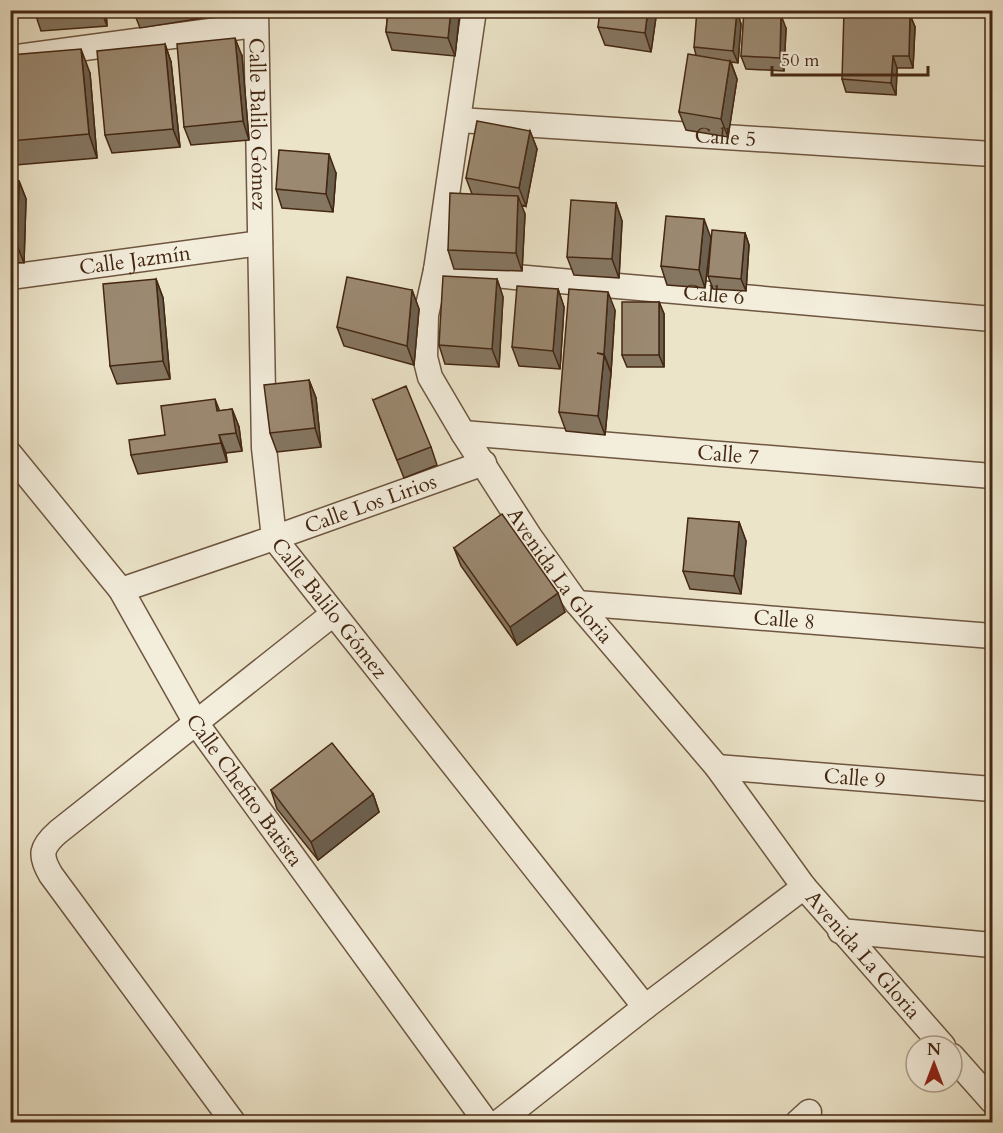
<svg xmlns="http://www.w3.org/2000/svg" width="1003" height="1133" font-family="Cardo,serif">
<rect width="100%" height="100%" fill="#ece4c9"/>
<filter id="stains"><feTurbulence type="fractalNoise" baseFrequency=".00333" numOctaves="4"/><feColorMatrix values="0 0 0 0 .2 0 0 0 0 .09 0 0 0 0 .02 0 0 0 .5 -.17"/></filter>
<radialGradient id="worn" r=".72"><stop offset=".6" stop-color="#630" stop-opacity="0"/><stop offset="1" stop-color="#630" stop-opacity=".3"/></radialGradient>
<g fill="none" stroke-linecap="round" stroke-linejoin="round">
<g stroke="#6e5640" stroke-width="27">
<g id="minor">
<path id="s1" d="M 256,10 L 264,448 L 274,538 L 645,1007"/>
<path id="s2" d="M 474,10 L 436,270 L 426,315 L 425,357 L 430,377 L 463,433 L 530,537 L 577,603 L 717,767 L 804,887 L 943,1046"/>
<path d="M 10,58 L 255,25"/>
<path id="s3" d="M 459,120 L 992,154"/>
<path id="s4" d="M 436,270 L 992,319"/>
<path id="s5" d="M 10,277 L 260,243"/>
<path id="s6" d="M 463,433 L 992,476"/>
<path id="s7" d="M 10,454 L 121,590 L 196,723 L 486,1122"/>
<path id="s8" d="M 121,590 L 274,538 L 484,463"/>
<path id="s9" d="M 577,603 L 992,636"/>
<path id="s10" d="M 717,767 L 992,789"/>
<path d="M 840,931 L 992,945"/>
<path d="M 952,1056 L 992,1101"/>
<path d="M 233,1122 L 51,875 C 39,855 41,847 58,832 L 333,614"/>
<path d="M 499,1122 L 645,1007 L 804,887"/>
<path d="M 798,1122 L 809,1112"/>
</g>
</g>
<use href="#minor" stroke="#f3eddc" stroke-width="24"/>
</g>
<path fill="#857661" stroke="#442712" stroke-width="1.5" d="M 34,10 L 106,10 L 107,26 L 41,31 Z
M 133,10 L 201,10 L 203,18 L 140,28 Z
M 388,10 L 460,10 L 455,56 L 392,50 L 386,32 Z
M 657,10 L 651,52 L 605,45 L 598,27 Z
M 737,11 L 741,24 L 738,63 L 731,62 L 737,79 L 728,137 L 686,130 L 679,112 L 696,55 L 694,47 Z
M 765,13 L 765,15 L 786,28 L 784,71 L 746,69 L 741,56 Z
M 910,15 L 915,27 L 913,68 L 897,68 L 896,95 L 846,92 L 842,79 Z
M 165,44 L 171,62 L 180,147 L 112,153 L 105,135 Z
M 10,55 L 90,73 L 97,158 L 16,165 L 10,151 Z
M 242,56 L 249,140 L 191,145 L 184,127 Z
M 530,131 L 537,149 L 526,206 L 521,205 L 525,214 L 522,271 L 454,269 L 448,250 L 472,194 L 466,178 Z
M 336,173 L 333,212 L 282,208 L 276,189 Z
M 10,180 L 19,181 L 26,199 L 24,263 L 10,262 Z
M 616,203 L 622,221 L 619,278 L 574,275 L 567,257 Z
M 745,233 L 749,245 L 746,291 L 713,289 L 708,276 Z
M 711,238 L 705,288 L 667,285 L 661,266 Z
M 156,279 L 163,298 L 170,379 L 117,384 L 110,366 Z
M 497,279 L 503,297 L 499,367 L 445,364 L 439,345 Z
M 558,289 L 564,307 L 560,369 L 519,366 L 512,347 Z
M 412,290 L 419,309 L 414,365 L 344,346 L 337,327 Z
M 659,302 L 664,314 L 664,367 L 627,367 L 622,355 Z
M 615,310 L 611,373 L 605,435 L 566,431 L 559,412 Z
M 309,380 L 316,398 L 321,447 L 277,452 L 270,433 Z
M 373,400 L 431,447 L 437,465 L 404,478 Z
M 232,409 L 239,427 L 242,451 L 226,453 L 227,462 L 138,474 L 131,455 L 165,435 L 219,411 Z
M 739,522 L 746,541 L 741,594 L 690,589 L 683,571 Z
M 454,548 L 565,612 L 517,645 L 461,566 Z
M 271,790 L 373,794 L 379,812 L 318,860 L 277,809 Z"/>
<path fill="#6c604f" stroke="#442712" stroke-width="1.5" d="M 101,10 L 106,10 L 107,26 Z
M 451,10 L 460,10 L 455,56 L 448,38 Z
M 648,10 L 657,10 L 651,52 L 645,33 Z
M 760,10 L 765,10 L 765,27 L 760,14 Z
M 737,11 L 741,24 L 738,63 L 733,51 Z
M 781,15 L 786,28 L 784,71 L 780,58 Z
M 910,15 L 915,27 L 913,68 L 909,56 Z
M 235,38 L 242,56 L 249,140 L 243,121 Z
M 165,44 L 171,62 L 180,147 L 173,129 Z
M 81,49 L 90,73 L 97,158 L 89,134 Z
M 893,56 L 897,68 L 896,95 L 891,83 Z
M 730,61 L 737,79 L 728,137 L 721,119 Z
M 530,131 L 537,149 L 526,206 L 519,188 Z
M 329,154 L 336,173 L 333,212 L 326,194 Z
M 19,181 L 26,199 L 24,263 L 17,245 Z
M 518,196 L 525,214 L 522,271 L 516,253 Z
M 616,203 L 622,221 L 619,278 L 612,259 Z
M 704,219 L 711,238 L 705,288 L 699,270 Z
M 745,233 L 749,245 L 746,291 L 741,279 Z
M 156,279 L 163,298 L 170,379 L 163,361 Z
M 497,279 L 503,297 L 499,367 L 492,349 Z
M 558,289 L 564,307 L 560,369 L 553,351 Z
M 412,290 L 419,309 L 414,365 L 407,346 Z
M 608,292 L 615,310 L 611,372 L 604,354 Z
M 659,302 L 664,314 L 664,367 L 659,355 Z
M 604,355 L 611,373 L 605,435 L 598,416 Z
M 309,380 L 316,398 L 321,447 L 315,428 Z
M 215,399 L 222,417 L 217,411 Z
M 232,409 L 239,427 L 242,451 L 236,433 Z
M 219,435 L 226,453 L 227,462 L 221,443 Z
M 739,522 L 746,541 L 741,594 L 734,576 Z
M 558,593 L 565,612 L 517,645 L 510,627 Z
M 373,794 L 379,812 L 318,860 L 311,842 Z"/>
<path fill="#9b8971" stroke="#442712" stroke-width="1.5" d="M 34,10 L 68,10 L 34,13 Z
M 388,10 L 451,10 L 448,38 L 386,32 Z
M 600,10 L 648,10 L 645,33 L 598,27 Z
M 697,10 L 737,11 L 733,51 L 694,47 Z
M 744,10 L 760,10 L 760,14 L 781,15 L 780,58 L 741,56 Z
M 844,11 L 910,15 L 909,56 L 893,56 L 891,83 L 842,79 Z
M 235,38 L 243,121 L 184,127 L 177,44 Z
M 165,44 L 173,129 L 105,135 L 97,51 Z
M 81,49 L 89,134 L 10,141 L 10,55 Z
M 688,54 L 730,61 L 721,119 L 679,112 Z
M 477,121 L 530,131 L 519,188 L 466,178 Z
M 279,150 L 329,154 L 326,194 L 276,189 Z
M 10,180 L 19,181 L 17,245 L 10,244 Z
M 450,193 L 518,196 L 516,253 L 448,250 Z
M 571,200 L 616,203 L 612,259 L 567,257 Z
M 666,216 L 704,219 L 699,270 L 661,266 Z
M 712,230 L 745,233 L 741,279 L 708,276 Z
M 443,276 L 497,279 L 492,349 L 439,345 Z
M 347,277 L 412,290 L 407,346 L 337,327 Z
M 156,279 L 163,361 L 110,366 L 103,284 Z
M 517,286 L 558,289 L 553,351 L 512,347 Z
M 569,289 L 608,292 L 604,354 L 597,353 L 604,355 L 598,416 L 559,412 Z
M 622,302 L 659,302 L 659,355 L 622,355 Z
M 309,380 L 315,428 L 270,433 L 264,385 Z
M 406,386 L 431,447 L 397,460 L 373,400 Z
M 215,399 L 217,411 L 232,409 L 236,433 L 219,435 L 221,443 L 131,455 L 129,440 L 165,435 L 161,406 Z
M 502,514 L 558,593 L 510,627 L 454,548 Z
M 688,518 L 739,522 L 734,576 L 683,571 Z
M 332,743 L 373,794 L 311,842 L 271,790 Z"/>
<g text-anchor="middle" dominant-baseline="central" stroke-width="4.5" stroke-linejoin="round" paint-order="stroke">
<g font-size="21" fill="#442712" stroke="#f3eddc">
<text stroke="none"><textPath href="#s1" startOffset="114">Calle Balilo Gómez</textPath></text>
<text stroke="none"><textPath href="#s3" startOffset="267">Calle 5</textPath></text>
<text stroke="none"><textPath href="#s5" startOffset="126">Calle Jazmín</textPath></text>
<text stroke="none"><textPath href="#s4" startOffset="279">Calle 6</textPath></text>
<text stroke="none"><textPath href="#s6" startOffset="266">Calle 7</textPath></text>
<text stroke="none"><textPath href="#s8" startOffset="264">Calle Los Lirios</textPath></text>
<text stroke="none"><textPath href="#s2" startOffset="609">Avenida La Gloria</textPath></text>
<text stroke="none"><textPath href="#s1" startOffset="618">Calle Balilo Gómez</textPath></text>
<text stroke="none"><textPath href="#s9" startOffset="208">Calle 8</textPath></text>
<text stroke="none"><textPath href="#s10" startOffset="138">Calle 9</textPath></text>
<text stroke="none"><textPath href="#s7" startOffset="411">Calle Chefito Batista</textPath></text>
<text stroke="none"><textPath href="#s2" startOffset="1095">Avenida La Gloria</textPath></text>
</g>
</g>
<rect width="1003" height="1133" fill="none" stroke="#ece4c9" stroke-width="36"/>
<rect x="12" y="12" width="979" height="1109" fill="none" stroke="#442712" stroke-width="3"/>
<rect x="18" y="18" width="967" height="1097" fill="none" stroke="#442712" stroke-width="1.5"/>
<g transform="translate(934 1064)"><circle r="28" fill="#f3eddc" stroke="#ad9e8b" stroke-width="1.5"/>
<path d="M0-4.5L10 22L0 15L-10 22Z" fill="#8f2418"/>
<text y="-9" font-size="16" font-weight="bold" text-anchor="middle" fill="#442712">N</text>
</g>
<path d="M772 66v9h156v-9" fill="none" stroke="#442712" stroke-width="3"/>
<text x="781" y="66" font-size="18" fill="#442712" stroke="#f3eddc" stroke-width="4.5" paint-order="stroke">50 m</text>
<rect width="100%" height="100%" filter="url(#stains)"/>
<rect width="100%" height="100%" fill="url(#worn)"/>
</svg>
